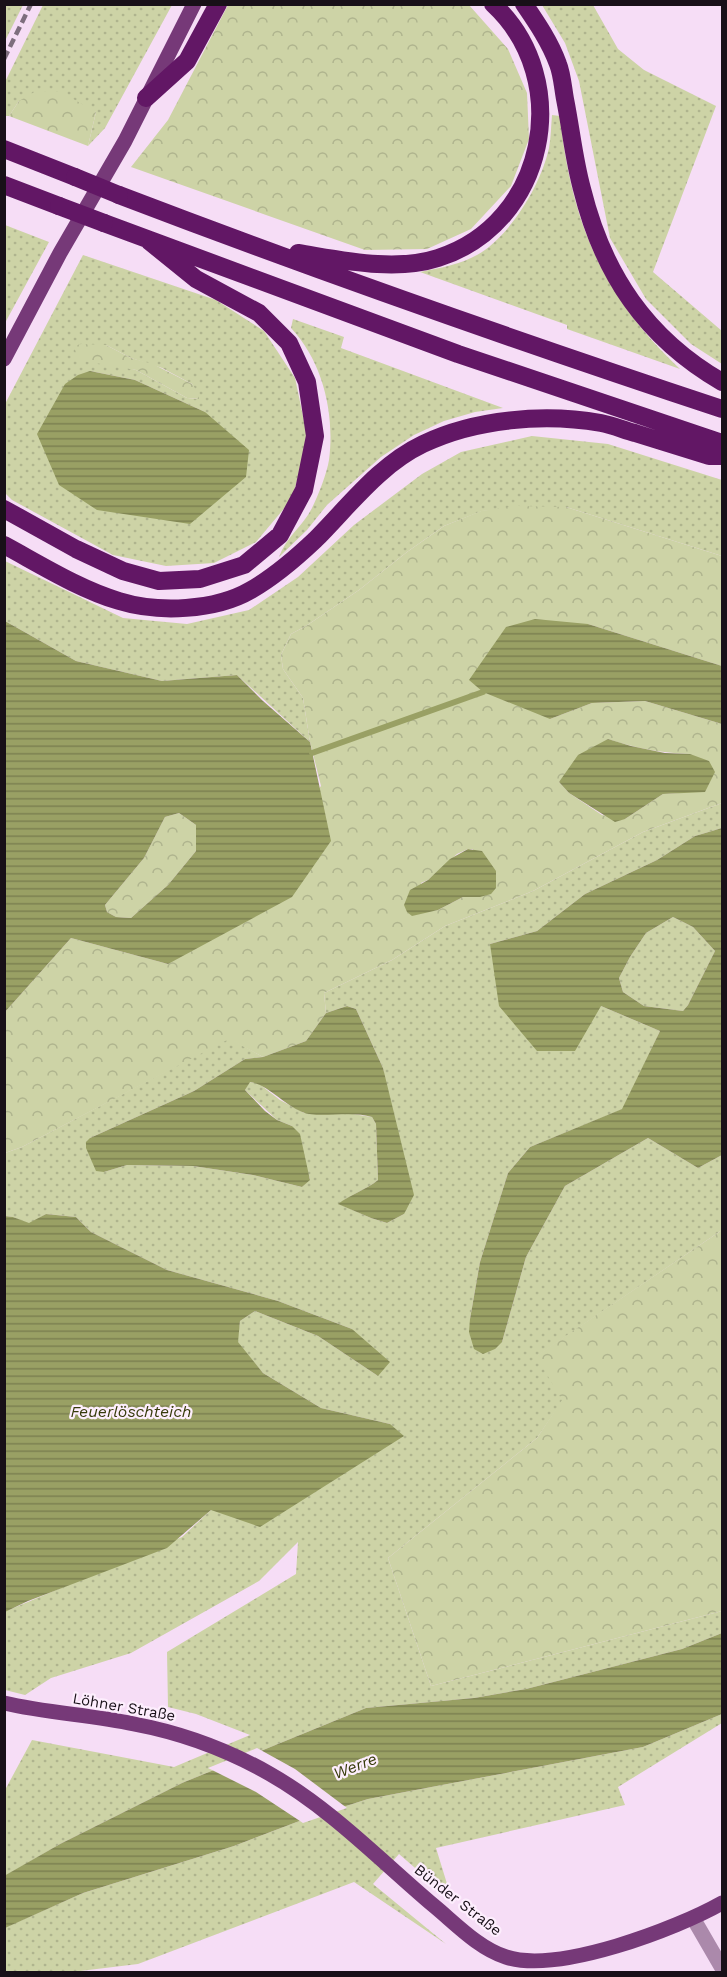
<svg xmlns="http://www.w3.org/2000/svg" width="727" height="1977" font-family="'Work Sans',sans-serif">
<defs>
<pattern id="grass-dots" width="8" height="8" patternUnits="userSpaceOnUse" patternTransform="scale(1.5)"><rect width="8" height="8" fill="#cdd3a6"/><path d="M2 2h.1M6 6h.1" fill="none" stroke="#afb48e" stroke-width="1.8" stroke-linecap="round"/></pattern>
<pattern id="forest-crowns" width="20" height="18" patternUnits="userSpaceOnUse" patternTransform="scale(1.5)"><rect width="20" height="18" fill="#cdd3a6"/><path d="M2 6a3 3 0 1 1 6 0M12 15a3 3 0 1 1 6 0" fill="none" stroke="#afb48e"/></pattern>
<pattern id="water-rules" width="6" height="5" patternUnits="userSpaceOnUse" patternTransform="scale(1.5)"><rect width="6" height="5" fill="#99a064"/><path d="M0 2.5h6" fill="none" stroke="#7c8151"/></pattern>
</defs>
<rect width="100%" height="100%" fill="#f6ddf6"/>
<path fill="url(#grass-dots)" fill-rule="evenodd" d="M 5,4 L 23,5 L 5,41 L 4,5 Z
M 43,5 L 172,5 L 105,128 L 88,146 L 96,112 L 19,101 L 9,116 L 5,116 L 4,84 Z
M 542,5 L 593,5 L 618,49 L 644,70 L 716,106 L 653,272 L 722,331 L 722,364 L 691,344 L 646,299 L 610,238 L 579,81 L 565,43 Z
M 552,115 L 560,116 C 571,221 602,295 680,369 L 567,329 L 567,325 L 420,272 C 440,268 464,264 482,252 C 513,231 541,184 549,148 C 551,137 551,126 552,115 Z
M 5,225 L 49,242 L 5,323 Z
M 83,255 L 216,300 L 264,331 L 295,378 L 308,440 L 292,499 L 256,542 L 214,563 L 166,566 L 113,555 L 12,500 L 5,493 L 5,404 ZM 106,345 L 131,358 L 162,368 L 192,384 L 199,399 L 187,398 L 136,370 L 117,365 ZM 90,371 L 135,380 L 205,412 Z
M 293,319 L 344,337 L 341,348 L 503,408 L 475,412 L 444,421 L 414,435 L 381,457 L 327,505 L 307,530 L 279,557 C 286,537 303,526 312,508 C 318,496 327,473 329,460 C 335,414 323,362 291,328 Z
M 532,436 L 608,444 L 722,480 L 722,556 L 566,507 L 482,511 L 444,526 L 407,552 L 359,590 L 306,626 L 291,634 L 281,655 L 283,669 L 303,698 L 310,742 L 237,675 L 162,681 L 76,661 L 5,621 L 5,561 L 123,618 L 187,624 L 249,610 L 298,577 L 354,525 L 422,474 L 461,452 Z
M 722,803 L 722,828 L 695,836 L 657,860 L 585,894 L 537,931 L 490,944 L 601,1006 L 660,1031 L 623,1109 L 530,1147 L 508,1173 L 480,1262 L 470,1319 L 502,1342 L 526,1257 L 565,1186 L 648,1138 L 698,1168 L 722,1155 L 722,1230 L 537,1356 L 563,1400 L 537,1438 L 388,1558 L 431,1686 L 722,1611 L 722,1633 L 682,1649 L 526,1689 L 474,1698 L 366,1708 L 182,1783 L 60,1844 L 5,1876 L 5,1790 L 32,1740 L 174,1767 L 250,1735 L 196,1714 L 168,1707 L 167,1652 L 296,1574 L 298,1542 L 259,1581 L 131,1653 L 51,1678 L 25,1695 L 5,1690 L 4,1612 L 182,1537 L 211,1510 L 390,1424 L 321,1408 L 263,1373 L 237,1342 L 240,1321 L 255,1311 L 318,1336 L 378,1376 L 352,1329 L 278,1301 L 167,1270 L 91,1232 L 76,1217 L 46,1214 L 29,1224 L 13,1217 L 5,1216 L 5,1153 L 22,1147 L 229,1038 L 263,1057 L 245,1059 L 194,1091 L 90,1138 L 104,1172 L 127,1165 L 193,1166 L 253,1175 L 302,1187 L 310,1179 L 292,1126 L 277,1120 L 245,1090 L 249,1082 L 258,1083 L 280,1100 L 304,1113 L 346,1113 L 372,1117 L 376,1124 L 378,1180 C 366,1190 351,1194 339,1204 L 371,1218 L 387,1223 L 404,1214 L 383,1068 L 356,1009 L 347,1006 L 326,1013 L 324,993 L 392,960 L 445,926 L 533,891 L 643,832 Z
M 673,917 L 693,927 L 715,951 L 688,1005 L 683,1011 L 644,1006 L 623,992 L 619,978 L 630,957 L 646,933 Z
M 722,1714 L 722,1723 L 618,1787 L 625,1805 L 436,1848 L 452,1900 L 399,1854 L 373,1884 L 446,1944 L 354,1882 L 138,1964 L 72,1972 L 5,1972 L 4,1928 L 83,1893 L 234,1846 L 302,1820 L 368,1799 L 643,1747 Z"/>
<path fill="url(#forest-crowns)" fill-rule="evenodd" d="M 228,5 L 469,5 L 508,49 L 527,93 L 529,139 L 511,186 L 471,229 L 427,249 L 365,250 L 131,167 L 168,120 Z
M 36,91 L 61,92 L 96,112 L 88,146 L 9,116 L 19,101 Z
M 81,344 L 106,345 L 131,358 L 153,364 L 192,384 L 199,394 L 199,399 L 187,398 L 136,370 L 78,360 L 74,346 Z
M 518,506 L 566,507 L 722,556 L 722,666 L 588,624 L 550,719 L 592,703 L 645,701 L 722,724 L 722,803 L 643,832 L 533,891 L 445,926 L 392,960 L 324,993 L 326,1013 L 306,1041 L 263,1057 L 229,1039 L 22,1147 L 5,1153 L 5,1012 L 71,938 L 168,964 L 321,786 L 310,742 L 303,698 L 283,669 L 281,655 L 291,634 L 306,626 L 359,590 L 407,552 L 444,526 L 481,511 ZM 608,739 C 635,748 661,753 690,754 L 679,793 L 663,794 L 625,819 L 602,815 L 569,793 L 559,782 ZM 468,849 L 473,849 L 480,897 L 463,897 L 438,910 L 421,912 L 421,883 L 428,880 L 457,854 Z
M 179,813 L 196,825 L 196,851 L 168,885 L 131,918 L 116,917 L 107,912 L 105,905 L 144,858 L 165,817 Z
M 722,1230 L 722,1611 L 431,1686 L 388,1558 L 537,1438 L 562,1400 L 536,1356 Z"/>
<path fill="url(#water-rules)" fill-rule="evenodd" d="M 90,371 L 135,380 L 205,412 L 249,450 L 246,477 L 190,524 L 97,510 L 59,485 L 37,434 L 65,384 L 78,375 Z
M 535,619 L 588,624 L 722,666 L 722,724 L 645,701 L 592,703 L 550,719 L 483,692 L 469,680 L 506,627 Z
M 5,621 L 76,661 L 162,681 L 237,675 L 263,701 L 310,742 L 331,841 L 292,897 L 168,964 L 71,938 L 5,1012 ZM 179,813 L 196,825 L 196,851 L 168,885 L 131,918 L 116,917 L 107,912 L 105,905 L 144,858 L 165,817 Z
M 608,739 L 631,746 L 665,753 L 690,754 L 709,761 L 715,772 L 705,792 L 663,794 L 625,819 L 615,822 L 569,793 L 559,782 L 578,755 Z
M 722,828 L 722,1155 L 698,1168 L 648,1138 L 565,1186 L 526,1257 L 502,1342 L 495,1349 L 483,1354 L 474,1349 L 469,1332 L 470,1319 L 480,1262 L 508,1173 L 530,1147 L 622,1109 L 660,1031 L 601,1006 L 575,1051 L 537,1051 L 499,1006 L 490,944 L 537,931 L 585,894 L 657,860 L 695,836 ZM 673,917 L 693,927 L 715,951 L 688,1005 L 683,1011 L 644,1006 L 623,992 L 619,978 L 630,957 L 646,933 Z
M 468,849 L 482,851 L 496,871 L 496,888 L 491,894 L 480,897 L 463,897 L 438,910 L 412,916 L 407,912 L 404,905 L 410,890 L 428,880 L 450,859 Z
M 347,1006 L 356,1009 L 383,1068 L 414,1195 L 404,1214 L 387,1223 L 371,1218 L 338,1204 C 351,1194 366,1190 378,1180 L 376,1124 L 372,1117 C 351,1110 318,1119 302,1112 C 284,1105 267,1084 250,1082 L 245,1090 L 265,1111 L 277,1120 L 292,1126 L 300,1134 L 310,1180 L 302,1187 L 253,1175 L 193,1166 L 127,1165 L 104,1172 L 96,1171 L 86,1148 L 86,1142 L 90,1138 L 194,1091 L 245,1059 L 263,1057 L 306,1041 L 326,1013 Z
M 46,1214 L 76,1217 L 91,1232 L 167,1270 L 278,1301 L 352,1329 L 390,1362 L 378,1376 L 318,1336 L 255,1311 L 240,1321 L 238,1342 L 263,1373 L 321,1408 L 390,1424 L 404,1436 L 260,1527 L 211,1510 L 167,1548 L 28,1601 L 5,1612 L 5,1216 L 13,1217 L 29,1223 Z
M 722,1633 L 722,1714 L 643,1747 L 368,1799 L 302,1820 L 234,1846 L 83,1893 L 5,1928 L 4,1876 L 60,1844 L 182,1783 L 366,1708 L 474,1698 L 526,1689 L 682,1649 Z"/>
<path fill="#f6ddf6" d="M 257,1748 L 295,1769 L 347,1808 L 303,1823 L 256,1792 L 208,1768 Z"/>
<g fill="none" stroke-linecap="round" stroke-linejoin="round">
<path stroke="#99a064" stroke-width="6" d="M 312,753 L 483,692"/>
<path stroke="#ab89ab" stroke-width="15" d="M 693,1918 L 722,1968"/>
<path stroke="#763978" stroke-width="15" d="M 4,359 L 60,253 L 125,141 L 194,4
M 4,1703 C 47,1713 91,1715 134,1724 C 182,1733 228,1750 270,1774 C 330,1808 380,1860 433,1905 C 455,1923 478,1948 506,1957 C 558,1974 676,1929 722,1903"/>
<path stroke="#621765" stroke-width="18" d="M 524,4 C 537,23 550,42 558,64 C 562,74 563,88 565,99 C 571,129 574,160 582,189 C 603,274 646,338 722,382
M 146,98 L 187,61 L 218,4
M 4,149 L 75,177
M 4,185 L 59,206
M 119,195 C 318,271 520,342 722,409
M 104,223 L 458,354 L 722,443
M 298,253 C 342,260 395,272 438,258 C 546,224 575,80 493,4
M 4,509 L 76,549 L 123,571 L 159,581 L 200,579 L 244,565 L 280,535 L 304,490 L 315,436 L 307,382 L 289,343 L 259,313 L 196,279 L 149,241
M 4,545 C 41,565 79,589 119,601 C 158,613 215,611 251,590 C 272,578 297,557 315,540 C 349,506 379,465 423,444 C 475,419 544,413 601,423 C 612,425 624,430 635,433 C 660,441 684,448 709,456 L 722,456"/>
<path stroke="#7e6e7e" stroke-width="4.5" stroke-dasharray="9 4.5" stroke-linecap="butt" d="M 4,59 L 31,4"/>
<path stroke="#621765" stroke-width="18" d="M 75,177 L 119,195
M 59,206 L 104,223"/>
</g>
<g text-anchor="middle" dominant-baseline="central" stroke-width="4.5" stroke-linejoin="round" paint-order="stroke">
<g font-size="15" fill="#181018" stroke="#fdeefd">
<text transform="translate(124 1707) rotate(10)">Löhner Straße</text>
<text transform="translate(458 1900) rotate(38)">Bünder Straße</text>
</g>
<g font-size="16" font-style="italic" fill="#373b0b" stroke="#fdeefd">
<text x="131" y="1411">Feuerlöschteich</text>
<text transform="translate(355 1766) rotate(-21)">Werre</text>
</g>
</g>
<rect width="727" height="1977" fill="none" stroke="#181018" stroke-width="12"/>
</svg>
